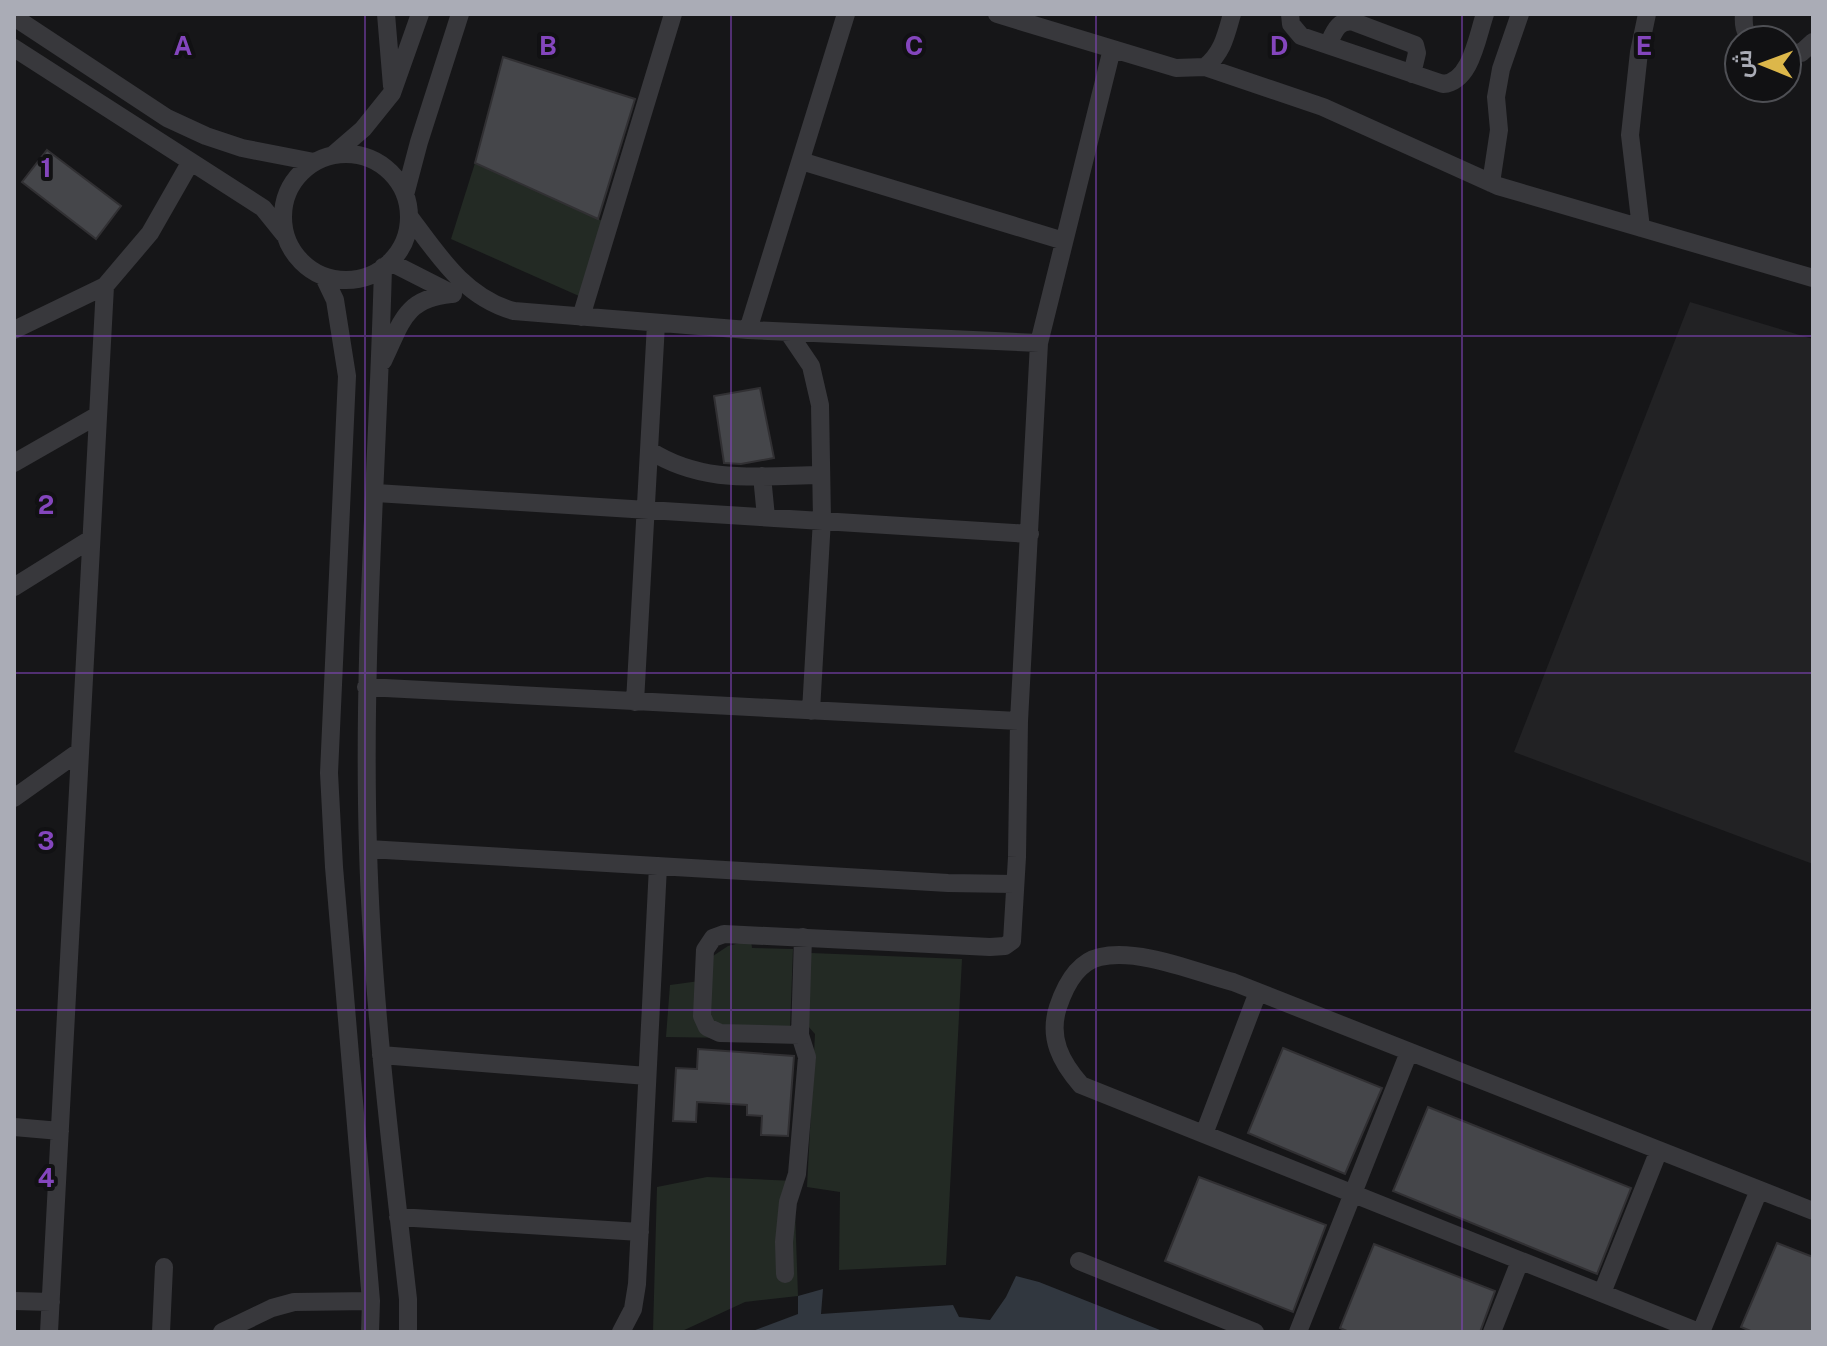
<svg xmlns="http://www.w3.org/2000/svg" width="1827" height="1346" font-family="'Public Sans',Cairo,sans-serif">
<rect width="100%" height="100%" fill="#161618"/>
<path fill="#222224" d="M 1690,302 L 1813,339 L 1813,864 L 1514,752 Z"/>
<path fill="#232a24" d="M 475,163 L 605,222 L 579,296 L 451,239 Z
M 751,940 L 752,948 L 793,949 L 790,1029 L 732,1038 L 666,1037 L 670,985 L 707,980 L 710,958 L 728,946 Z
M 811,953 L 962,959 L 946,1265 L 839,1270 L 840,1192 L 807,1187 L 815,1034 L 807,1025 Z
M 707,1177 L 794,1181 L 798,1296 L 745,1302 L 680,1332 L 653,1332 L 657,1187 Z"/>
<path fill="#31373f" d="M 1016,1276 L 1039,1282 L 1165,1332 L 750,1332 L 798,1314 L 798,1296 L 823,1289 L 821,1314 L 953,1305 L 959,1317 L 990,1320 L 1006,1297 Z"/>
<path fill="#45464a" stroke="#313033" stroke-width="2" d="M 503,57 L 635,99 L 598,219 L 475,163 Z
M 47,150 L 121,206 L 96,239 L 22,182 Z
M 760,388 L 774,458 L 741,464 L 724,463 L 714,396 Z
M 1283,1048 L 1382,1088 L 1345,1174 L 1248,1133 Z
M 698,1049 L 794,1056 L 788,1136 L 761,1135 L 762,1116 L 747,1115 L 747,1105 L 697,1102 L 696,1122 L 673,1121 L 676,1068 L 697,1069 Z
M 1428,1107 L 1631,1188 L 1597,1274 L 1393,1191 Z
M 1199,1177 L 1326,1225 L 1293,1312 L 1165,1261 Z
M 1777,1243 L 1813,1257 L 1813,1332 L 1753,1332 L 1741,1327 Z
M 1374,1244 L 1495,1291 L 1480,1332 L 1349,1332 L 1340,1328 Z"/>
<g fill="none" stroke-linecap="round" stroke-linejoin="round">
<path stroke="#38383c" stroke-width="18" d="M 386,14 L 392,86
M 997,14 L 1176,68 L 1205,67 L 1323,107 L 1498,186 L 1813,278
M 1290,14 L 1291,24 L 1301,36 L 1443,84 C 1471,82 1477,37 1485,14
M 1744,14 C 1743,25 1744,36 1756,40
M 14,17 L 167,118 L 206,136 L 242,148 L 314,162
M 1328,45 C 1334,32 1338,19 1354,22 L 1415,45 L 1417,53 L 1412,74
M 14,48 L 263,208 L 284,234
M 1787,52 L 1801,53 L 1813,42
M 1205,67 C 1223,52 1226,35 1232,14
M 334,154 L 363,129 L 392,93 L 420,14
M283 217a63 63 0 1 1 126 0a63 63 0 1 1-126 0Z
M 801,161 L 1064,241
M 1491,183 L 1499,130 L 1496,97 L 1501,69 L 1520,14
M 405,195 L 419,142 L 460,14
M 409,216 C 438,255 465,298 514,311 L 748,330 L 1039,343
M 1641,228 L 1630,135 L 1639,52 L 1647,14
M 390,262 L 453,294
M 383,267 C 378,461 362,654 368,848 C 372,999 391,1149 408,1299 L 408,1332
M 324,277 L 335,300 L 347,376 L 329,773 L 334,867 L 371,1301 L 370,1332
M 581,317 L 673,14
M 14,330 L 105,286 L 150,233 L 190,163
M 748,330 L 846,14
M 788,332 L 811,366 L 820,405 L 822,519 L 811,711
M 383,361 C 402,322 404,299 451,294
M 649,450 C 703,485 760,476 821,475
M 14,463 L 98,415
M 762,476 L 766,517
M 376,493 L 1030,534
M 14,587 L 91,539
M 366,687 L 1019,721
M 635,702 L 656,324
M 14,798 L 80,751
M 368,849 L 948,883 L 1014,884
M 800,1035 L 720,1033 L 707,1027 L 702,1016 L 705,950 L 713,938 L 724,934 L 990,947 L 1005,946 L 1012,941 L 1017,857 L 1019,721 L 1039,343 L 1112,49
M 381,1055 L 647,1076
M 14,1127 L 60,1131
M 1204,1134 L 1258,992
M 398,1217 L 640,1232
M 1079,1261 L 1255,1332
M 785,1274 L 784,1242 L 788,1202 L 797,1174 L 807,1057 L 800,1035 L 803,937
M 1602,1293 L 1659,1150
M 14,1301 L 51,1302
M 49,1332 L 105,286
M 161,1332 L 164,1267
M 222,1332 L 272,1308 L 294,1302 L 371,1301
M 621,1332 L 633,1309 L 637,1284 L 658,866
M 1298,1332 L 1409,1052
M 1492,1332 L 1520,1261
M 1699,1332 L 1081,1085 C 1061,1062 1048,1038 1058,1007 C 1065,986 1077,962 1100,957 C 1139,948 1195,972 1233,982 L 1813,1211
M 1701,1332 L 1759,1190"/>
</g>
<path fill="none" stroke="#8446bd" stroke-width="2" stroke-opacity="0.55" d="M 365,14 L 365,1332M 731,14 L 731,1332M 1096,14 L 1096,1332M 1462,14 L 1462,1332M 14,336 L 1813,336M 14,673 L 1813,673M 14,1010 L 1813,1010"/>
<g font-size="26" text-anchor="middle" font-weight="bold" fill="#8446bd" stroke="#111113" stroke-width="8" stroke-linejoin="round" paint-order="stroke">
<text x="183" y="55">A</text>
<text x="548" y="55">B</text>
<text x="914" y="55">C</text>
<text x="1279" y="55">D</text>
<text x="1644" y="55">E</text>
<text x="46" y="177">1</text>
<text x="46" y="514">2</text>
<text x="46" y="850">3</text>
<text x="46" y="1187">4</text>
</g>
<rect width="1827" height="1346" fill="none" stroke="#aaacb6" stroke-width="32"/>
<g transform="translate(1763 64) rotate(271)"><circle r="38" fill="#111113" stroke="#4e4f54" stroke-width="2"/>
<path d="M0-6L14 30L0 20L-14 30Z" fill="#dcb74a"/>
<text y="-12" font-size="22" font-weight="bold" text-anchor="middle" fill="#aaacb6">ش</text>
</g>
</svg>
